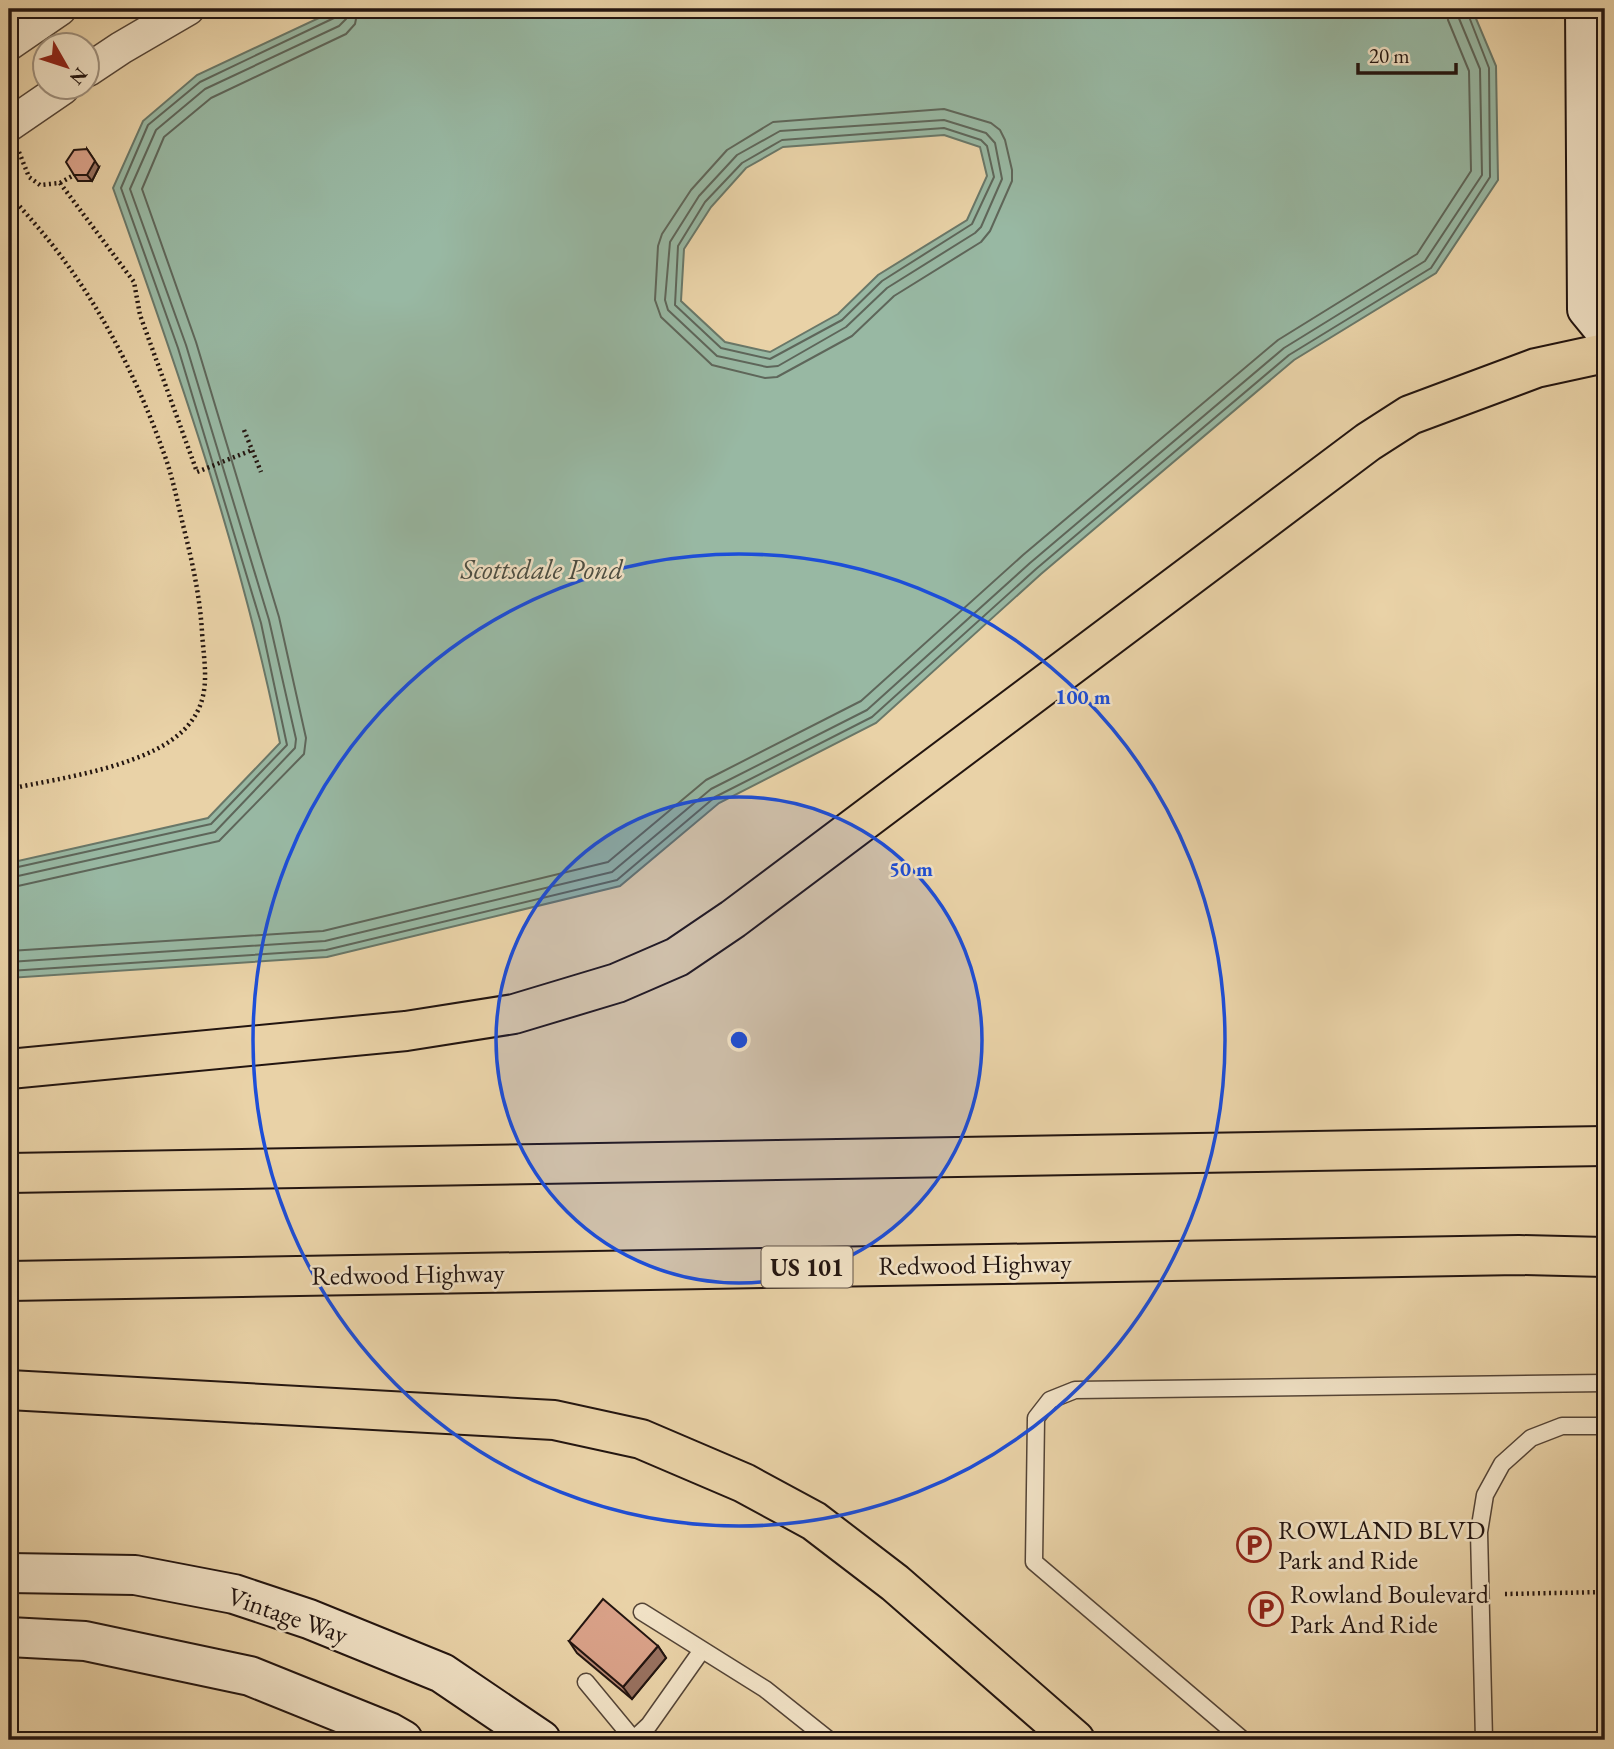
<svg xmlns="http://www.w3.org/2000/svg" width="1614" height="1749" font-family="'EB Garamond',serif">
<rect width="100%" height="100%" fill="#e9d2a7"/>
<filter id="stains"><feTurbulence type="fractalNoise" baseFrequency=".00286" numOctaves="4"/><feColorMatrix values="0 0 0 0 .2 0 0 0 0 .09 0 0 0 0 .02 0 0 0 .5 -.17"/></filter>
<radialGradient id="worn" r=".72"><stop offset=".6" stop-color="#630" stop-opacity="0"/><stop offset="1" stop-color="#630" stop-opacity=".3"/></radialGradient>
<path fill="#98b8a3" stroke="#697768" stroke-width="2" fill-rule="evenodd" d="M 338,9 L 1472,9 L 1496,66 L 1498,180 L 1436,273 L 1294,360 L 1041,574 L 876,723 L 719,803 L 620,886 L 327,957 L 9,978 L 9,863 L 208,818 L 280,743 C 242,554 178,370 113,188 L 143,121 L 197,75 ZM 944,135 L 980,147 L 987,176 L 967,220 L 878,275 L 838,314 L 770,352 L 725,342 L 681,301 L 684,249 L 711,207 L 746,168 L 783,147 Z"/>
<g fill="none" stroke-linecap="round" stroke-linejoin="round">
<path stroke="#5e665a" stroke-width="2" d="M 944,109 L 991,123 L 1000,130 L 1005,140 L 1012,170 L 1012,181 L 990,231 L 981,242 L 894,296 L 852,336 L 777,377 L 765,378 L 712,365 L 661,317 L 655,300 L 658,246 L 662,234 L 691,190 L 727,150 L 773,122 Z
M 944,120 L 986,133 L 995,143 L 1002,179 L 981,227 L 975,233 L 887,288 L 846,327 L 778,366 L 767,367 L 717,356 L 668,310 L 665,300 L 670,242 L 699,196 L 737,155 L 780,131 Z
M 944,128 L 981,140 L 987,146 L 994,177 L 972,224 L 882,281 L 842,320 L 770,359 L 721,348 L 675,305 L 678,246 L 705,202 L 742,163 L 782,140 Z
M 9,869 L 211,824 L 287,745 L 261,623 L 178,348 L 121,188 L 148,125 L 200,82 L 334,18 L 338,14 L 339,9
M 9,878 L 215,832 L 295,748 L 296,739 L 269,620 L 186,345 L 130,189 L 156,130 L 205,89 L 339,26 L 346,19 L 348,9
M 9,888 L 219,841 L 304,754 L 306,738 L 279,617 L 196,342 L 142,189 L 164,137 L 211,98 L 346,34 L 355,24 L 358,9
M 9,951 L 323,931 L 608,862 L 706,780 L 861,701 L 1023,555 L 1278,340 L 1417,254 L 1471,171 L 1469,71 L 1448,20 L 1447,9
M 9,962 L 325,941 L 612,872 L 711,789 L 867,710 L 1030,563 L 1284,348 L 1425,261 L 1482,175 L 1480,69 L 1458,16 L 1457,9
M 9,971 L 326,950 L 617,880 L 715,797 L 872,717 L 1036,569 L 1289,355 L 1431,268 L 1490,177 L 1489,68 L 1466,9"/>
<g stroke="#544436" stroke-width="19">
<path id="lane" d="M 642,1612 L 765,1689 L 829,1740
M 586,1682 L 634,1740
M 633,1740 L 649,1725 L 702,1650
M 1243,1740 L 1034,1562 L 1036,1418 L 1050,1400 L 1075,1390 L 1605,1383
M 1484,1740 L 1479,1532 L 1485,1495 L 1502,1464 L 1531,1438 L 1562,1426 L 1605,1426"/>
</g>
<g stroke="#544436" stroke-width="35">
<path id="street" d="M 9,44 L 60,9
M 88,70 L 121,48 L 188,9
M 9,125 L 63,88"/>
</g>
<g stroke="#231510" stroke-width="42">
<path id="secondary" d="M 1585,9 L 1587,309 L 1605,331
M 9,1573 L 135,1575 L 234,1594 L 309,1619 L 442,1673 L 541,1740
M 9,1637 L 85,1641 L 250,1676 L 389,1732 L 403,1740"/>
</g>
<g stroke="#231510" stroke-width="42">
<path id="highway" d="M 9,1069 L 406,1031 L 514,1014 L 617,983 L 677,957 L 733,919 L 1368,442 L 1410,415 L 1536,368 L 1605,353
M 9,1173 L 1605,1146
M 9,1281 L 1519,1255 L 1605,1257
M 9,1390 L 554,1420 L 641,1439 L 744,1483 L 814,1521 L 895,1583 L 1075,1740"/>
</g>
<path stroke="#231510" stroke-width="4.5" stroke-dasharray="2 3.5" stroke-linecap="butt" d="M 19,152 L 29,177 L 40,185 L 60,183 L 134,282 L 140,315 L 197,472 L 252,450
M 60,183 L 74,175
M 9,194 C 28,216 49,239 66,263 C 107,319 140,386 163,451 C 173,477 178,505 185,533 C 193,565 200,598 202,632 C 204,665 212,695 190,723 C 157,766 60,778 9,789
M 244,430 L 261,472
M 1505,1594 L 1605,1592"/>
<use href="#lane" stroke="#f1e2c6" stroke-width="16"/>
<use href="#street" stroke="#f1e2c6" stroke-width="32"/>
<use href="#secondary" stroke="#f1e2c6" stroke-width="38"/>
<use href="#highway" stroke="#e9d2a7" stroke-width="38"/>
</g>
<path fill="#bb8a75" stroke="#231510" stroke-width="2" d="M 99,167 L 92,181 L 78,181 L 74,175 Z
M 569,1641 L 658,1646 L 666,1658 L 632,1699 L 577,1653 Z"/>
<path fill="#98715f" stroke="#231510" stroke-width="2" d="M 87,149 L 99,167 L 92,181 L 87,175 Z
M 658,1646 L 666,1658 L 632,1699 L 623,1687 Z"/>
<path fill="#d9a188" stroke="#231510" stroke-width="2" d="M 87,149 L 95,161 L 87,175 L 74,175 L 66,162 L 74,150 Z
M 603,1599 L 658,1646 L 623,1687 L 569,1641 Z"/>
<circle cx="739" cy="1040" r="243" fill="#1d4ed8" fill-opacity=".12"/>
<g fill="none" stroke="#1d4ed8" stroke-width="3.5">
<circle cx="739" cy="1040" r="243"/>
<circle cx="739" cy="1040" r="486"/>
</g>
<defs>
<g id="parking-ring" transform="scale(1.75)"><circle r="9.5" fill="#f1e2c6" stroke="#8f2418" stroke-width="1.5"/><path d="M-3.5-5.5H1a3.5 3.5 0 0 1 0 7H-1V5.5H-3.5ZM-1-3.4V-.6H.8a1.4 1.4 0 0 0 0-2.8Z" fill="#8f2418"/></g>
</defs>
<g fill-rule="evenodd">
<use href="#parking-ring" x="1254" y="1545"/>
<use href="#parking-ring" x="1266" y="1609"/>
</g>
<g text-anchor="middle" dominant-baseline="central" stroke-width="5" stroke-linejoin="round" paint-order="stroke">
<rect fill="#f1e2c6" stroke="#615247" stroke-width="2" x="761.5" y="1246.5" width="91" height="41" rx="5"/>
<g font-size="24" font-weight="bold" fill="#231510">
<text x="807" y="1267">US 101</text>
</g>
<g font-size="26" fill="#231510" stroke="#f1e2c6">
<text transform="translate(975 1264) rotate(-1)">Redwood Highway</text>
<text transform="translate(408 1274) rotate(-1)">Redwood Highway</text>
<text transform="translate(288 1615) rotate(19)">Vintage Way</text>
</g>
<g font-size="26" fill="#231510" stroke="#f1e2c6" text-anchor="start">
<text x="1278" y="1530">ROWLAND BLVD<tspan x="1278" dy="30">Park and Ride</tspan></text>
<text x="1290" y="1594">Rowland Boulevard<tspan x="1290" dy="30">Park And Ride</tspan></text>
</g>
<g font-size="28" font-style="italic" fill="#4c4e43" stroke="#f1e2c6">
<text x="542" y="569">Scottsdale Pond</text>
</g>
</g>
<circle cx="739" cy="1040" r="10" fill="#1d4ed8" stroke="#f1e2c6" stroke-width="3.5"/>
<g font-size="21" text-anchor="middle" font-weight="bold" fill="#1d4ed8" stroke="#f1e2c6" stroke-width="5" stroke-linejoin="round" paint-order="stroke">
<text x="1083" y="704">100 m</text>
<text x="911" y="876">50 m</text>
</g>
<rect width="1614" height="1749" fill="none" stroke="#e9d2a7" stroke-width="35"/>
<rect x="10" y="10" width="1593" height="1728" fill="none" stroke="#231510" stroke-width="3.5"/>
<rect x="18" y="18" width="1579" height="1714" fill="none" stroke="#231510" stroke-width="2"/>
<g transform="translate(66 66) rotate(129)"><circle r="33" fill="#f1e2c6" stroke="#9f907d" stroke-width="2"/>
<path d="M0-5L12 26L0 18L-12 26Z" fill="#8f2418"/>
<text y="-10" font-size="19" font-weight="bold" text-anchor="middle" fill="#231510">N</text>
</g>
<path d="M1358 63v10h98v-10" fill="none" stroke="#231510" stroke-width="3.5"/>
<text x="1369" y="63" font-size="21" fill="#231510" stroke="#f1e2c6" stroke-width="5" paint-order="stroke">20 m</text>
<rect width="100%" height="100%" filter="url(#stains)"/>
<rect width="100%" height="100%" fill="url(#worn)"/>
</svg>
